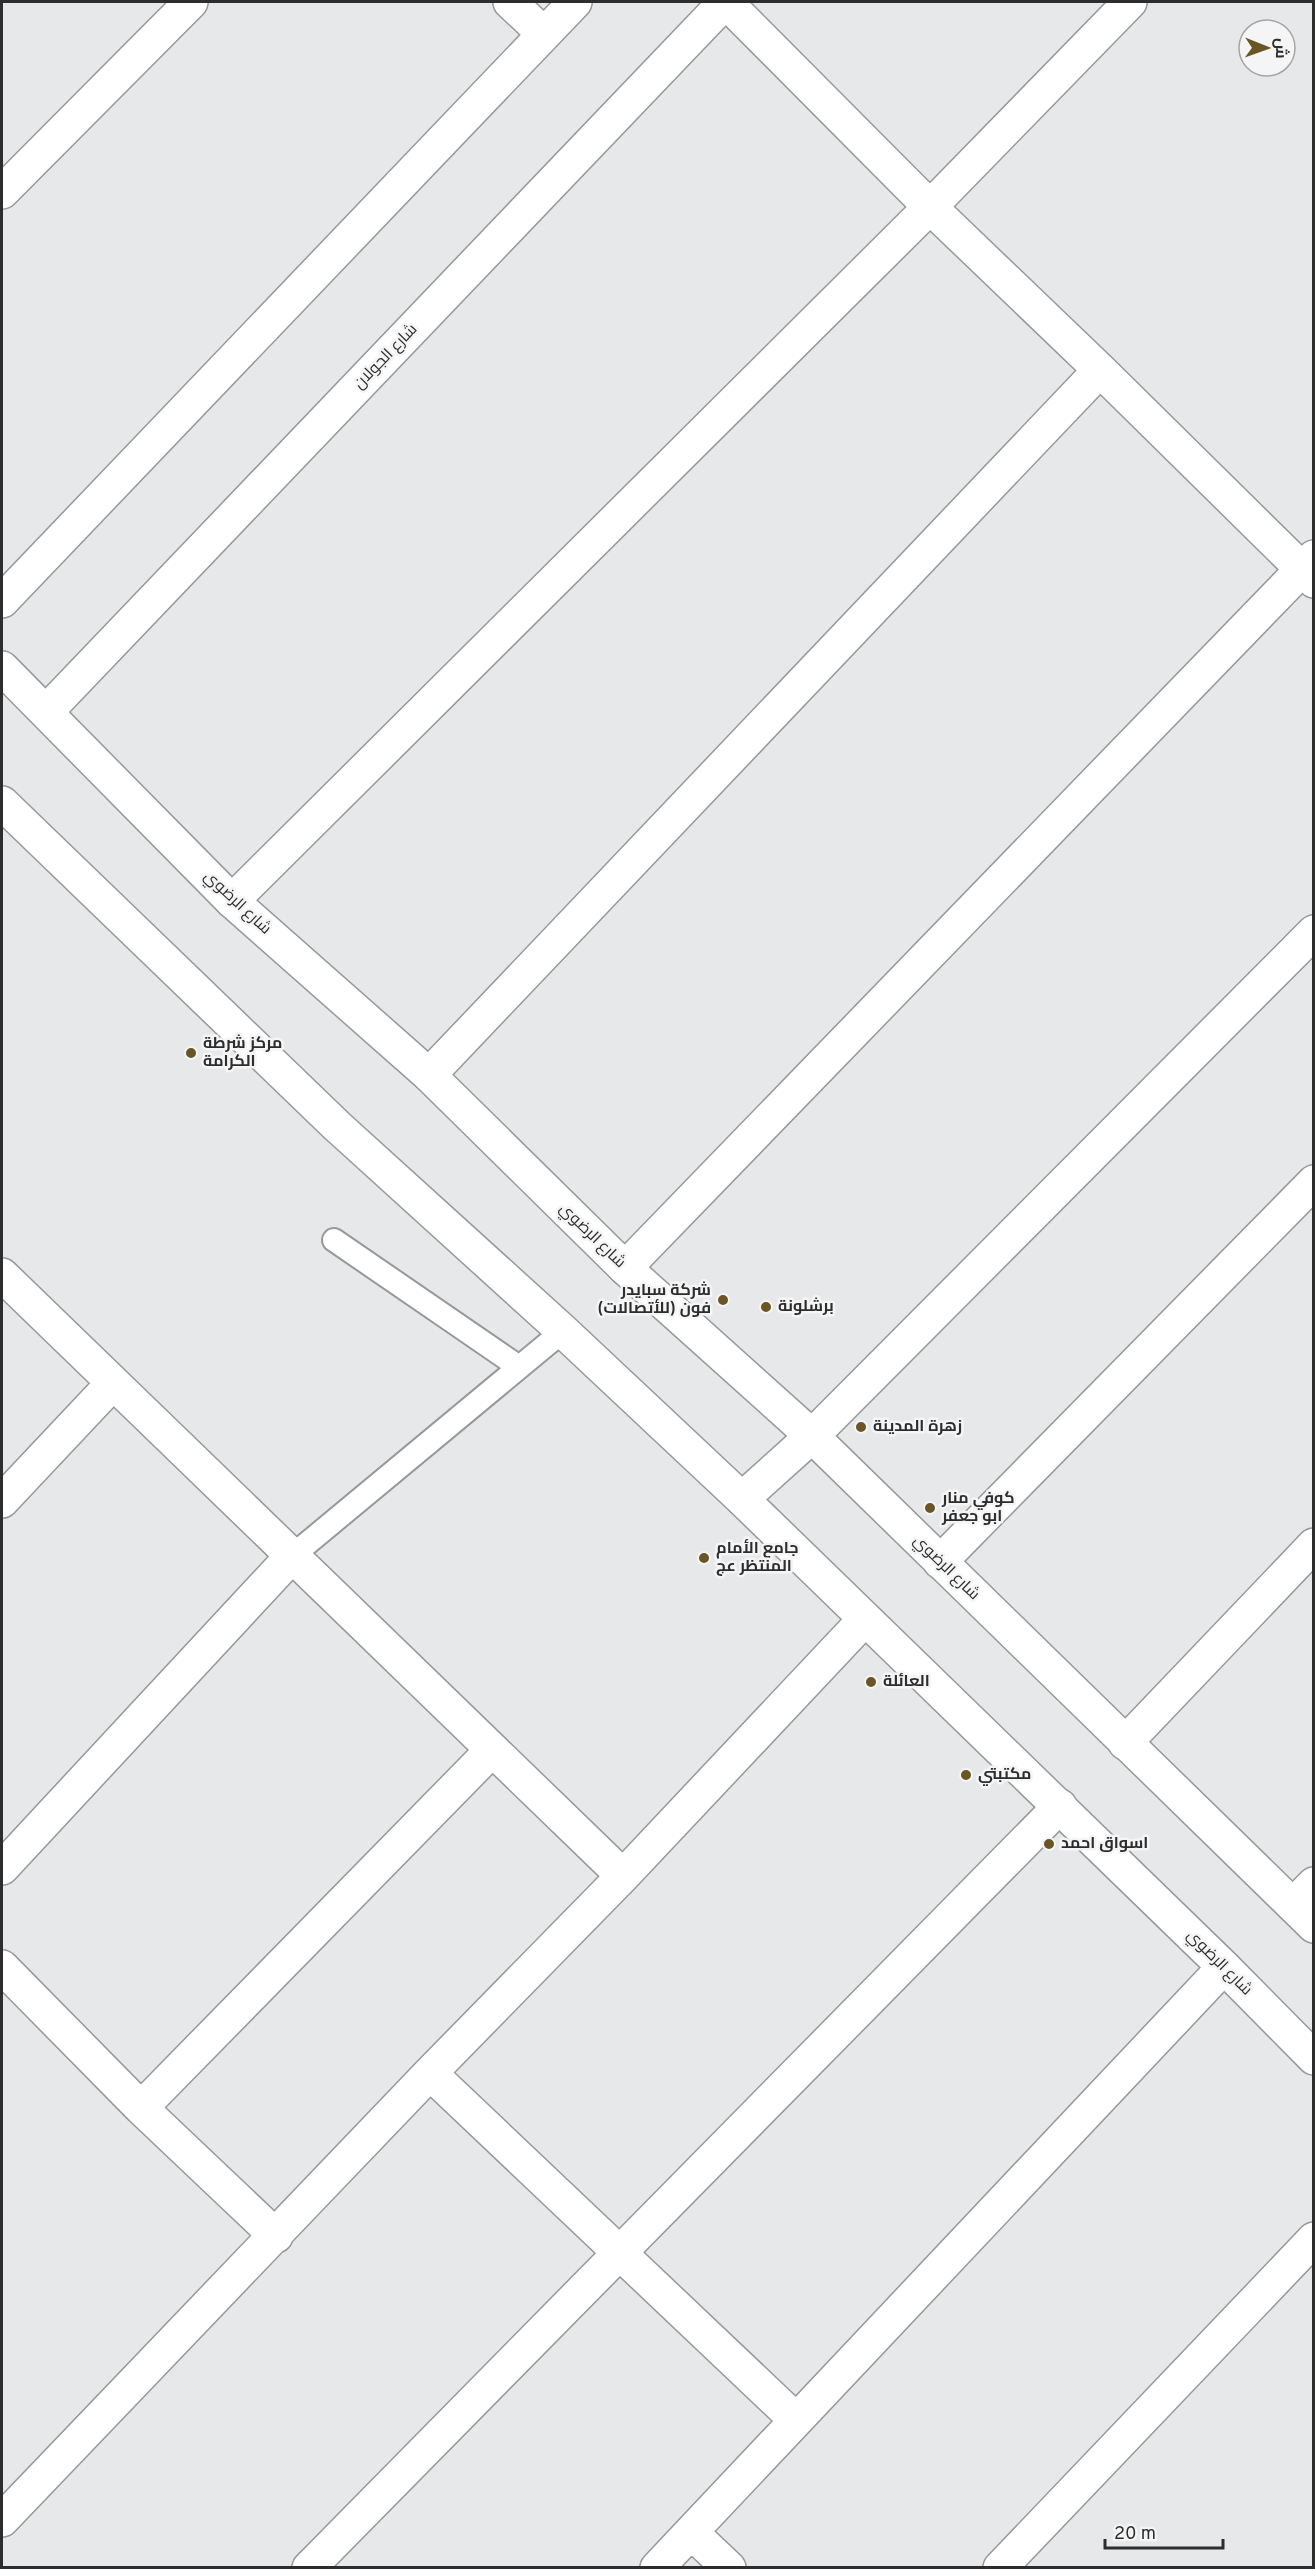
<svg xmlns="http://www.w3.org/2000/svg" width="1315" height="2569" font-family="Overpass,Cairo,sans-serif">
<rect width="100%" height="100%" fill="#e7e8e9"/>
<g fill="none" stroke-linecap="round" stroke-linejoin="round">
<g stroke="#979899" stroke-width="26">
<path id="service" d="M 334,1240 L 519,1367
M 292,1556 L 563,1331"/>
</g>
<g stroke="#979899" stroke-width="36">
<path id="minor" d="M 510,2 L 544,34
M 726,2 L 930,207 L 1100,370 L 1314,581
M 2,192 L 191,2
M 232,901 L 930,207 L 1130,2
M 429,1075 L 1100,370
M 625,1268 L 1314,557
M 2,1275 L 623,1876
M 742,1499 L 812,1436 L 1314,932
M 2,1501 L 113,1383
M 940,1562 L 1314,1182
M 1125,1743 L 1314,1545
M 2,1868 L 292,1556
M 1293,1905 L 1314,1884
M 2,1967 L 141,2108 L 276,2236
M 430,2073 L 796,2420
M 141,2108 L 492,1750
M 2,2520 L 430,2073 L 623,1876 L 865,1619
M 691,2532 L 729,2568
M 309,2568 L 1060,1806
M 657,2568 L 1224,1967
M 1000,2568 L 1314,2239"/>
</g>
<g stroke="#979899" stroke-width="36">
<path id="tertiary" d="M 2,601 L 575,2
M 2,668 L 232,901 L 429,1075 L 625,1268 L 812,1436 L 1314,1926
M 46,712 L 725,2
M 2,803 L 337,1126 L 563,1331 L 742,1499 L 1224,1967 L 1314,2058"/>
</g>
<use href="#service" stroke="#fff" stroke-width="22"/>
<use href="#minor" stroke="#fff" stroke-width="33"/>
<use href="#tertiary" stroke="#fff" stroke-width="33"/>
</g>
<g fill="#6a5524" stroke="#f5f5f6" stroke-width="2">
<circle cx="191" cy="1053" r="6"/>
<circle cx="723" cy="1300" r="6"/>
<circle cx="766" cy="1307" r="6"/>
<circle cx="861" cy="1427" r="6"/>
<circle cx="930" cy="1508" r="6"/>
<circle cx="704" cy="1558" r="6"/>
<circle cx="871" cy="1682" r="6"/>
<circle cx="966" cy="1775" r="6"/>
<circle cx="1049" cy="1844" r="6"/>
</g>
<g text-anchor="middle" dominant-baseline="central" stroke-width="5" stroke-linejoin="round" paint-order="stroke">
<g font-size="16" fill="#2d2d2d" stroke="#f5f5f6">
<text transform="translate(386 357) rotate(-46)">شارع الجولان</text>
<text transform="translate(237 903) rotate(43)">شارع الرضوي</text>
<text transform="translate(592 1236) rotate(44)">شارع الرضوي</text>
<text transform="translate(946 1568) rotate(44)">شارع الرضوي</text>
<text transform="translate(1219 1963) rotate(45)">شارع الرضوي</text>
</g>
<g font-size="16" font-weight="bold" fill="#2d2d2d" stroke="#f5f5f6" text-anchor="start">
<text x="203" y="1044">مركز شرطة<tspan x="203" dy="18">الكرامة</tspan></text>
<text x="711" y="1291" text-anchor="end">شركة سبايدر<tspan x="711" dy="18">فون (للأتصالات)</tspan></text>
<text x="778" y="1307">برشلونة</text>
<text x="873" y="1427">زهرة المدينة</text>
<text x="942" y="1499">كوفي منار<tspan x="942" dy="18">ابو جعفر</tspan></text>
<text x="716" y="1549">جامع الأمام<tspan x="716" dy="18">المنتظر عج</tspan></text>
<text x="883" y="1682">العائلة</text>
<text x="978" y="1775">مكتبتي</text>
<text x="1061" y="1844">اسواق احمد</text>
</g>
</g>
<rect width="1315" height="2569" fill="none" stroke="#2d2d2d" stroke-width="6"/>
<g transform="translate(1267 48) rotate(91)"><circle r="28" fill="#f5f5f6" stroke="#a5a5a6" stroke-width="1.5"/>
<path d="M0-4.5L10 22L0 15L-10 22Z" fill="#6a5524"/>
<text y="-9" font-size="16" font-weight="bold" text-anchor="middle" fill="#2d2d2d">ش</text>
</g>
<path d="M1105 2539v9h118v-9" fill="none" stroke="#2d2d2d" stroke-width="3"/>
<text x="1114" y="2539" font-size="18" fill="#2d2d2d" stroke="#f5f5f6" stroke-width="4.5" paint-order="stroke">20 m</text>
</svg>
